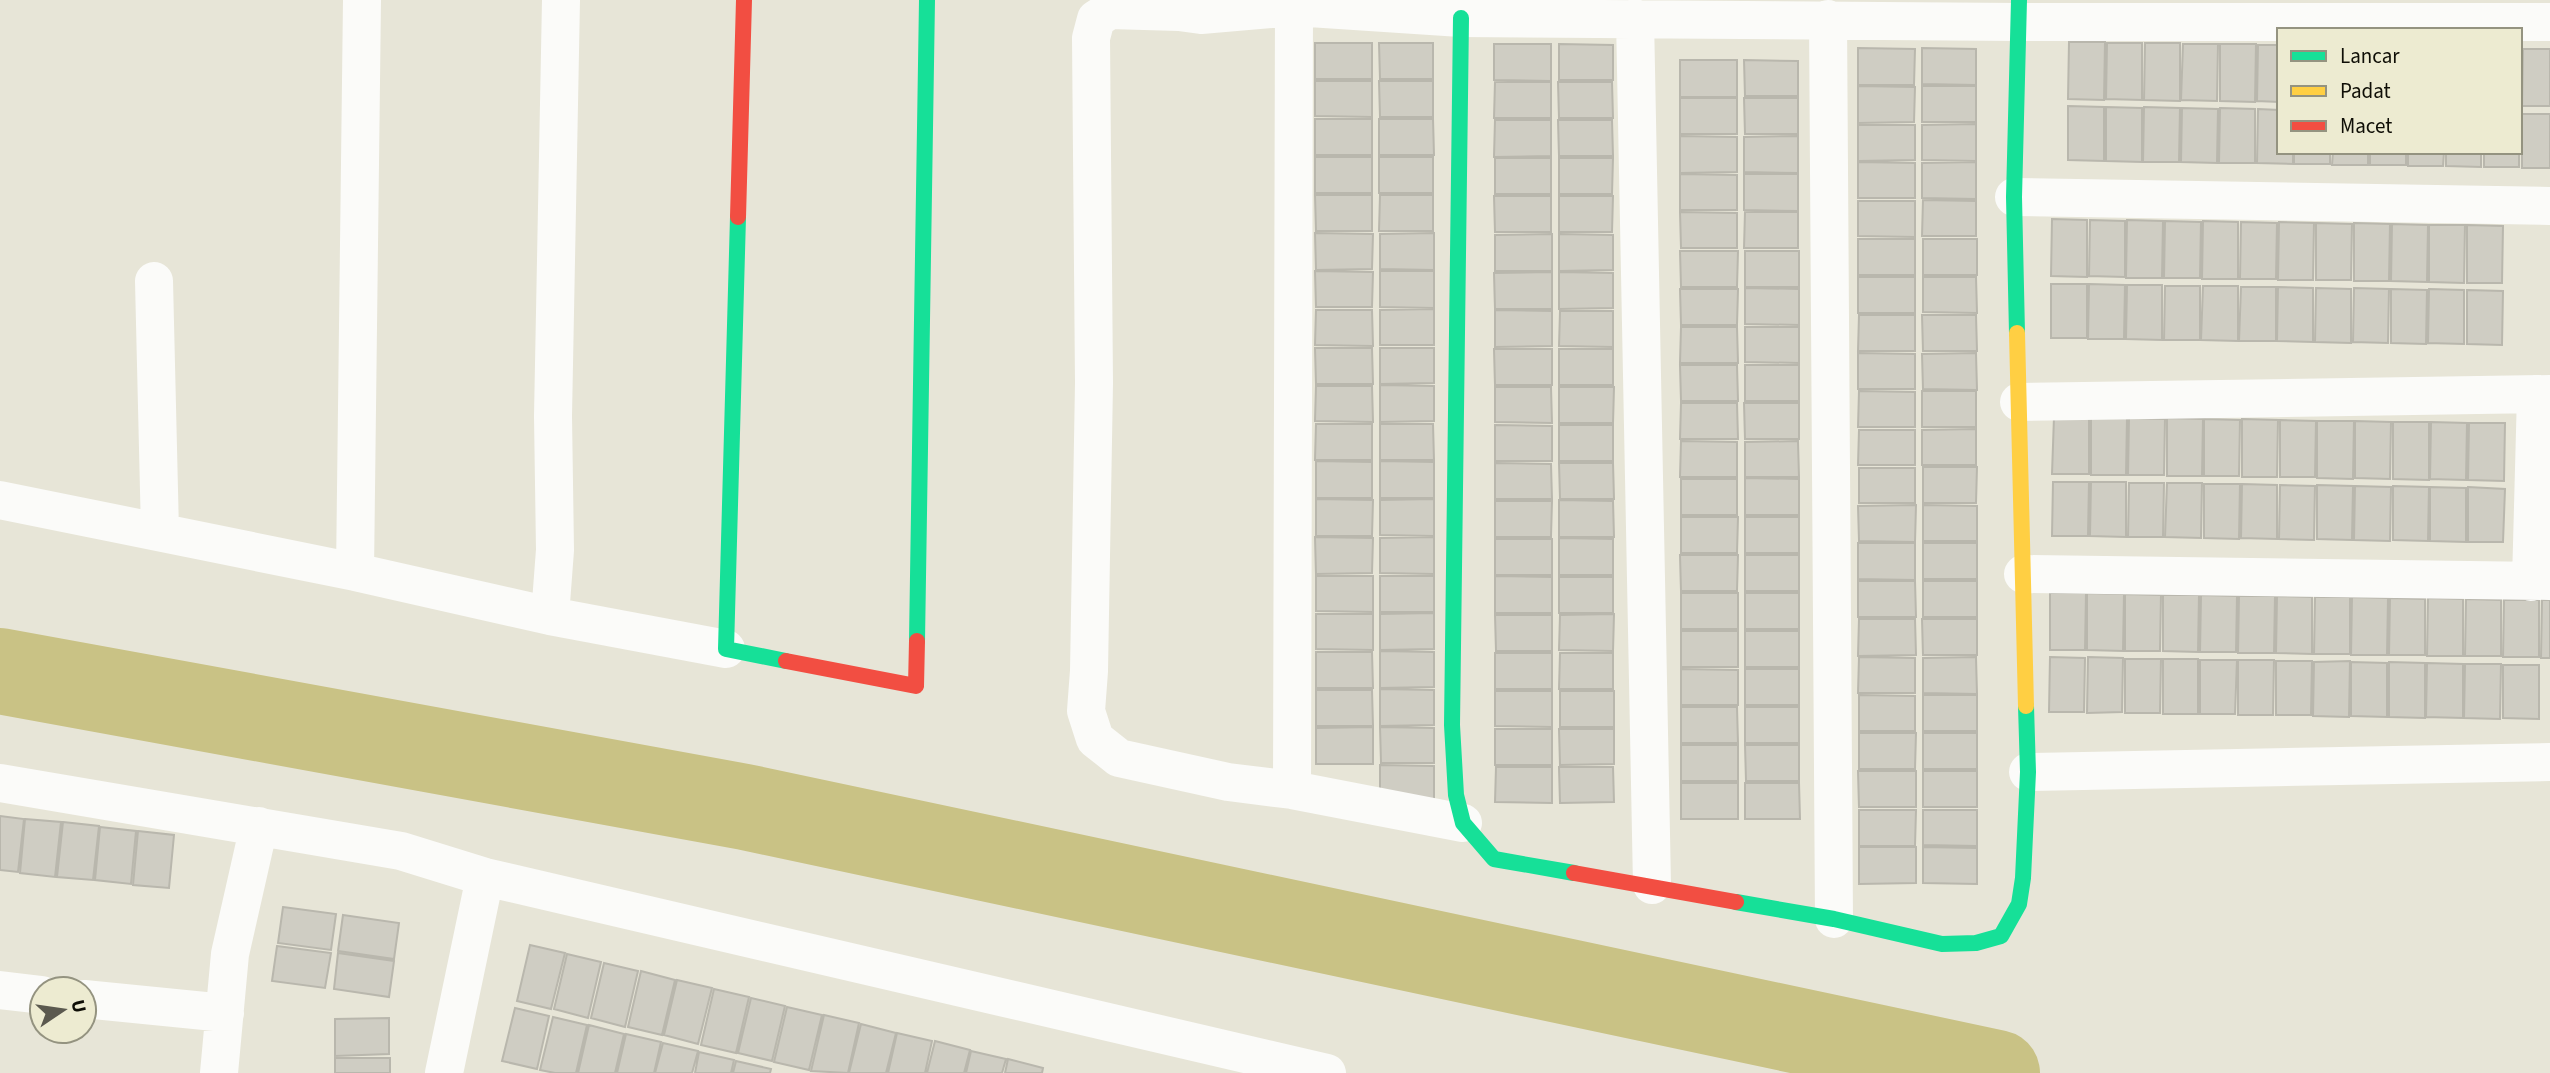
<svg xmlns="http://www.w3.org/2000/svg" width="2550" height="1073" font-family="'Source Sans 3',sans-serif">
<rect width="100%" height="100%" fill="#e7e5d7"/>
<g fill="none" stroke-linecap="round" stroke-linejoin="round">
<path stroke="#c9c285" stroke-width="86" d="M 0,671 L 745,807 L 1997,1073"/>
</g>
<path fill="#cfcdc3" stroke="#b9b7ad" stroke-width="2" d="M 2069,42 L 2105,42 L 2104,100 L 2068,99 Z
M 1315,43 L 1372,43 L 1372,79 L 1315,79 Z
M 1379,43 L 1433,43 L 1433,79 L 1380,79 Z
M 2107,43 L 2142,43 L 2142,100 L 2106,99 Z
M 2145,43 L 2180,43 L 2180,101 L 2144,100 Z
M 1494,44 L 1551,44 L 1551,81 L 1494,80 Z
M 1559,44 L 1613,45 L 1613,80 L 1559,80 Z
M 2183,44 L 2218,44 L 2217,101 L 2181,100 Z
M 2220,44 L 2256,44 L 2255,102 L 2220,101 Z
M 2258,45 L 2279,45 L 2279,102 L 2257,101 Z
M 1858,48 L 1915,49 L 1914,85 L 1858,85 Z
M 1922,48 L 1976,49 L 1976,85 L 1922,84 Z
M 2523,49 L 2550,49 L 2550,106 L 2522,106 Z
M 1680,60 L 1737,60 L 1737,97 L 1680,97 Z
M 1744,60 L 1798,61 L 1798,96 L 1745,96 Z
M 1315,81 L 1372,81 L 1372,117 L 1315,116 Z
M 1379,81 L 1433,81 L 1433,117 L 1380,117 Z
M 1495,82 L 1551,82 L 1551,118 L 1494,118 Z
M 1558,82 L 1612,82 L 1613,118 L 1559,118 Z
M 1858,86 L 1915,87 L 1914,122 L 1858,123 Z
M 1922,86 L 1976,86 L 1976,122 L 1922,122 Z
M 1680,98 L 1737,98 L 1737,134 L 1680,134 Z
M 1744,98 L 1798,98 L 1798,134 L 1745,134 Z
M 2068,106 L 2104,107 L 2104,161 L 2068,160 Z
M 2106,107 L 2142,108 L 2142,162 L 2106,161 Z
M 2144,107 L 2180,108 L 2179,162 L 2143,162 Z
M 2182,108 L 2218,109 L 2217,163 L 2181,162 Z
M 2220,108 L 2255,109 L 2255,163 L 2219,163 Z
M 2258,109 L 2279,110 L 2279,152 L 2293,152 L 2293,164 L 2257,163 Z
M 2522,114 L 2550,114 L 2550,168 L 2522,168 Z
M 1315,119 L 1372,119 L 1372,155 L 1315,155 Z
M 1379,119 L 1433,119 L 1434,155 L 1379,155 Z
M 1495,120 L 1551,120 L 1551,156 L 1494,157 Z
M 1558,120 L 1612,120 L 1613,156 L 1559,156 Z
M 1976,124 L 1976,161 L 1922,160 L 1922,125 Z
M 1858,125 L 1915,125 L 1915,160 L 1858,161 Z
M 1680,136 L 1737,137 L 1737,172 L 1680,173 Z
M 1798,136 L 1798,173 L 1744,172 L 1744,137 Z
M 2294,152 L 2330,152 L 2330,164 L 2294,164 Z
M 2333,152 L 2368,152 L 2368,165 L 2332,165 Z
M 2370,152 L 2406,152 L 2406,165 L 2370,165 Z
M 2408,152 L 2444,152 L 2443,166 L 2408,166 Z
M 2446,152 L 2481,152 L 2481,167 L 2446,166 Z
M 2484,152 L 2519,152 L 2519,167 L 2484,167 Z
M 1315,157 L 1372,157 L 1372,193 L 1315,193 Z
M 1379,157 L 1433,157 L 1433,193 L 1379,193 Z
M 1495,158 L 1551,158 L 1551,194 L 1495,194 Z
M 1559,158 L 1613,158 L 1612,194 L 1559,194 Z
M 1858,162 L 1915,163 L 1915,198 L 1858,198 Z
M 1976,162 L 1976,199 L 1922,198 L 1922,163 Z
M 1680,174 L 1737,175 L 1737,210 L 1680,210 Z
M 1744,174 L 1798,174 L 1798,211 L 1744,210 Z
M 1315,195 L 1372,195 L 1372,231 L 1316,231 Z
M 1380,195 L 1433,195 L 1433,231 L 1379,231 Z
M 1494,196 L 1551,196 L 1551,232 L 1495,232 Z
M 1559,196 L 1613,196 L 1612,232 L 1559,232 Z
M 1923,200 L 1976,201 L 1976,236 L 1922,236 Z
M 1858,201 L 1915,201 L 1915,237 L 1858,236 Z
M 1680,212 L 1737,213 L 1737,248 L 1681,248 Z
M 1745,212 L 1798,212 L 1798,248 L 1744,248 Z
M 2052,219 L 2087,220 L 2087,277 L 2051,276 Z
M 2090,220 L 2125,221 L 2125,277 L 2089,276 Z
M 2127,220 L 2163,221 L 2162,278 L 2126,278 Z
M 2165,221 L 2201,222 L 2200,278 L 2164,278 Z
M 2203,221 L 2238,222 L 2238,279 L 2202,279 Z
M 2241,222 L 2277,223 L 2276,279 L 2240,279 Z
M 2279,222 L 2314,223 L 2313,280 L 2278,280 Z
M 2316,223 L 2352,224 L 2351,280 L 2316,280 Z
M 2354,223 L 2390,224 L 2389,281 L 2354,281 Z
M 2392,224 L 2428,225 L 2427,282 L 2391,281 Z
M 2429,225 L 2465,225 L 2464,283 L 2429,282 Z
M 2467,225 L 2503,226 L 2502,283 L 2467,283 Z
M 1315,233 L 1373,234 L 1372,269 L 1316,270 Z
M 1434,233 L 1434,270 L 1380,269 L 1380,234 Z
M 1552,234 L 1552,271 L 1495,271 L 1495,235 Z
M 1559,234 L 1613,235 L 1613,270 L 1559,271 Z
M 1858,239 L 1915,239 L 1915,275 L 1858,275 Z
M 1923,239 L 1977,239 L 1977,275 L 1923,275 Z
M 1680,251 L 1738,251 L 1737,287 L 1681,287 Z
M 1745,251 L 1799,251 L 1799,287 L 1745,287 Z
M 1315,271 L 1373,272 L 1372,307 L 1316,307 Z
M 1380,271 L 1434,271 L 1434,308 L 1380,307 Z
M 1552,272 L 1552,309 L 1495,309 L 1494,273 Z
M 1559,272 L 1613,273 L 1613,308 L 1559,309 Z
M 1858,277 L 1915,277 L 1915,313 L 1858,313 Z
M 1923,277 L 1976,277 L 1977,313 L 1923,312 Z
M 2051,284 L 2087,284 L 2087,338 L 2051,338 Z
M 2089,284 L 2125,285 L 2124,339 L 2088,339 Z
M 2127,285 L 2162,285 L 2162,340 L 2126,339 Z
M 2165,286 L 2200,286 L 2200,340 L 2164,340 Z
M 2203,286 L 2238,286 L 2238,341 L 2201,340 Z
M 2241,287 L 2276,287 L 2276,341 L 2239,341 Z
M 2278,287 L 2313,288 L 2313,342 L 2277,341 Z
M 1745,288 L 1799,289 L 1799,325 L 1745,324 Z
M 2316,288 L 2351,289 L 2351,343 L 2315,342 Z
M 2354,288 L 2389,289 L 2388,343 L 2353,342 Z
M 1680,289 L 1738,289 L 1737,325 L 1681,325 Z
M 2391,289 L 2427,290 L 2426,344 L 2391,343 Z
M 2429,289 L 2464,290 L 2464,344 L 2428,343 Z
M 2467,290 L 2503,291 L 2502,345 L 2467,344 Z
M 1434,309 L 1434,345 L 1380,345 L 1380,310 Z
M 1316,310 L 1372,310 L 1373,346 L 1315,345 Z
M 1495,310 L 1552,311 L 1552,346 L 1495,347 Z
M 1560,311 L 1613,311 L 1613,347 L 1559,346 Z
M 1859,315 L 1915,315 L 1915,351 L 1858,351 Z
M 1922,315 L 1976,315 L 1977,351 L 1923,351 Z
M 1681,327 L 1737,327 L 1738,363 L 1680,363 Z
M 1745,327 L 1799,327 L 1799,363 L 1745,362 Z
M 1315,348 L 1372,348 L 1373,384 L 1316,384 Z
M 1380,348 L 1434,348 L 1434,383 L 1380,384 Z
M 1494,349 L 1552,349 L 1552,385 L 1495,385 Z
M 1559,349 L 1613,349 L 1613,385 L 1559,385 Z
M 1858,353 L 1915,354 L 1915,389 L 1858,389 Z
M 1976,353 L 1977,390 L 1923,389 L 1922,354 Z
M 1680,365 L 1737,365 L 1738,401 L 1681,401 Z
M 1745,365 L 1799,365 L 1799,401 L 1745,401 Z
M 1380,385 L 1434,386 L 1434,421 L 1380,422 Z
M 1316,386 L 1372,386 L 1373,422 L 1315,421 Z
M 1495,387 L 1551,387 L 1552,423 L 1495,422 Z
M 1559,387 L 1614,387 L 1613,423 L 1559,423 Z
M 1859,391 L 1915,392 L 1915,427 L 1858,427 Z
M 1922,391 L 1976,391 L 1976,427 L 1922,427 Z
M 1681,403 L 1737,403 L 1738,439 L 1680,439 Z
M 1744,403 L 1799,403 L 1799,439 L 1745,439 Z
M 2054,417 L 2089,417 L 2089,474 L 2052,474 Z
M 2091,417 L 2127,418 L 2126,475 L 2091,475 Z
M 2129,418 L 2165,419 L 2164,475 L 2128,475 Z
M 2167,418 L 2203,419 L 2202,476 L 2167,476 Z
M 2204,419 L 2240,420 L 2239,476 L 2204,476 Z
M 2242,419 L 2278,420 L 2277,477 L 2242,477 Z
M 2280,420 L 2316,421 L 2315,477 L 2280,477 Z
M 2317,421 L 2354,421 L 2353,479 L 2317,478 Z
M 2355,421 L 2391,422 L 2390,479 L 2355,478 Z
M 2393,422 L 2429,422 L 2429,480 L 2393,479 Z
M 2431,422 L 2467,423 L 2466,480 L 2430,479 Z
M 2469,423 L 2505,423 L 2504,481 L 2468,480 Z
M 1316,424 L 1372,424 L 1372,460 L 1315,460 Z
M 1380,424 L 1433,424 L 1434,460 L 1380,460 Z
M 1495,425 L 1552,426 L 1552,461 L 1495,461 Z
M 1559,425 L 1613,425 L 1613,461 L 1559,461 Z
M 1976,429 L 1976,465 L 1922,465 L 1922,430 Z
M 1859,430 L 1915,430 L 1915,465 L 1858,465 Z
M 1681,441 L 1737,442 L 1737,477 L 1680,477 Z
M 1798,441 L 1799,477 L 1745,477 L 1745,442 Z
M 1316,461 L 1372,462 L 1372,498 L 1316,498 Z
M 1380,461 L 1434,462 L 1434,498 L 1380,498 Z
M 1495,463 L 1551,464 L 1552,499 L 1495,499 Z
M 1559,463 L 1613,463 L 1614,499 L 1560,499 Z
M 1923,467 L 1977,467 L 1976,503 L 1923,503 Z
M 1859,468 L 1915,468 L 1915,503 L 1859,503 Z
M 1745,478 L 1799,479 L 1799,515 L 1745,515 Z
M 1681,479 L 1737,479 L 1737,515 L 1681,515 Z
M 2053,482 L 2089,482 L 2088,536 L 2052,536 Z
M 2091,482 L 2126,482 L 2126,537 L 2090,536 Z
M 2129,483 L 2164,483 L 2163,537 L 2128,537 Z
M 2167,483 L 2202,483 L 2201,538 L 2165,537 Z
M 2204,484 L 2240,484 L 2239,539 L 2204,538 Z
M 2242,484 L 2277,485 L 2277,539 L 2241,538 Z
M 2280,485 L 2315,486 L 2314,540 L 2279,539 Z
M 2317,485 L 2353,486 L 2352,540 L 2317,539 Z
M 2355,486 L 2391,487 L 2390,541 L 2354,540 Z
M 2393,486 L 2429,487 L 2428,541 L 2393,540 Z
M 2430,487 L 2466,488 L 2466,542 L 2430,541 Z
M 2468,487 L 2505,489 L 2503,542 L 2468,542 Z
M 1316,499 L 1373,500 L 1372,536 L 1316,536 Z
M 1434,499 L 1434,536 L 1380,535 L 1380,500 Z
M 1559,500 L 1613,501 L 1614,537 L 1559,537 Z
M 1495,501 L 1552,501 L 1551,537 L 1495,537 Z
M 1916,505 L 1915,542 L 1859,541 L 1858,506 Z
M 1923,505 L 1977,506 L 1977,541 L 1923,541 Z
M 1681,517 L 1738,517 L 1737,553 L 1681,553 Z
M 1745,517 L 1799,517 L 1799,553 L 1745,553 Z
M 1315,537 L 1373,538 L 1372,573 L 1316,574 Z
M 1434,537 L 1434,574 L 1380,573 L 1380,538 Z
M 1559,538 L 1613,539 L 1613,575 L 1559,575 Z
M 1495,539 L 1552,539 L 1552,575 L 1495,575 Z
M 1858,543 L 1915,543 L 1915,580 L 1858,579 Z
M 1923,543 L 1977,543 L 1977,579 L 1923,579 Z
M 1680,555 L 1738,555 L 1737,591 L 1681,591 Z
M 1745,555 L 1799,555 L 1799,591 L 1745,591 Z
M 1316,576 L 1373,576 L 1373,612 L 1316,611 Z
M 1380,576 L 1434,576 L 1434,612 L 1380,612 Z
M 1495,576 L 1552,577 L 1552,613 L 1495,613 Z
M 1559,577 L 1613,577 L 1613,613 L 1559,613 Z
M 1858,581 L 1915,581 L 1916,617 L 1858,617 Z
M 1923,581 L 1977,581 L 1977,617 L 1923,617 Z
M 1681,593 L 1738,593 L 1738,629 L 1681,629 Z
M 1745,593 L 1799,593 L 1799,629 L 1745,629 Z
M 2050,593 L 2086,593 L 2085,650 L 2050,650 Z
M 2087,593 L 2124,594 L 2123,651 L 2087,650 Z
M 2125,594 L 2161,595 L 2160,651 L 2125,651 Z
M 2163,595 L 2199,595 L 2198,652 L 2163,651 Z
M 2201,595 L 2237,596 L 2236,652 L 2200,652 Z
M 2239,596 L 2275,596 L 2274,653 L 2238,653 Z
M 2277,596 L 2312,597 L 2312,654 L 2276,653 Z
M 2315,597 L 2350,597 L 2350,654 L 2314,654 Z
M 2352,597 L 2388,598 L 2387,655 L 2351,655 Z
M 2390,598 L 2425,599 L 2425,655 L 2389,655 Z
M 2428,598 L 2463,599 L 2463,656 L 2427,656 Z
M 2466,599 L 2501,600 L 2501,656 L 2465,656 Z
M 2504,600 L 2539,600 L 2539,657 L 2503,657 Z
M 2542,600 L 2550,600 L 2550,658 L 2541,658 Z
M 1434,613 L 1434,649 L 1380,650 L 1380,614 Z
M 1316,614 L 1373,614 L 1373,650 L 1316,649 Z
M 1614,614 L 1613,651 L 1559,650 L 1560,615 Z
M 1495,615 L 1552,615 L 1552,651 L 1496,651 Z
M 1859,619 L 1915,619 L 1916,655 L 1858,656 Z
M 1922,619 L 1977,619 L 1977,655 L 1923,655 Z
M 1681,631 L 1738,631 L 1738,667 L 1681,667 Z
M 1745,631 L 1799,631 L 1799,667 L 1745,667 Z
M 1380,651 L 1434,652 L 1434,687 L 1380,688 Z
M 1316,652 L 1372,652 L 1373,688 L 1316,688 Z
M 1495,653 L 1552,653 L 1552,689 L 1495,689 Z
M 1560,653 L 1613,653 L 1613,689 L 1559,689 Z
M 1859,657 L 1915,658 L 1915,693 L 1858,693 Z
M 1976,657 L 1977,694 L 1923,693 L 1923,658 Z
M 2050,657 L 2085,658 L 2084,712 L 2049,712 Z
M 2088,657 L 2123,658 L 2122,712 L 2087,713 Z
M 2125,659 L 2161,659 L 2160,713 L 2125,713 Z
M 2163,659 L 2198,659 L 2198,714 L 2163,714 Z
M 2200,660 L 2237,660 L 2235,714 L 2200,714 Z
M 2238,660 L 2274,660 L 2273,715 L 2238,715 Z
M 2276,661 L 2312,661 L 2311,715 L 2276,715 Z
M 2350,661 L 2349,717 L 2313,716 L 2314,662 Z
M 2351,662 L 2387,663 L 2387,717 L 2351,716 Z
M 2389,662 L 2425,663 L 2425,718 L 2389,717 Z
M 2427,663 L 2463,664 L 2463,718 L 2426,717 Z
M 2465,664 L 2501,664 L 2500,719 L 2464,718 Z
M 2503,665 L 2539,665 L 2539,719 L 2503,718 Z
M 1681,669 L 1738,670 L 1738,705 L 1681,705 Z
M 1745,669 L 1799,669 L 1799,705 L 1745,705 Z
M 1380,689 L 1434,690 L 1434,725 L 1380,726 Z
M 1316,690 L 1372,690 L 1373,726 L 1316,726 Z
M 1495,691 L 1552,691 L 1552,727 L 1495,726 Z
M 1560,691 L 1614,691 L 1614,727 L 1560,727 Z
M 1859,695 L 1915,696 L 1915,731 L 1859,731 Z
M 1923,695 L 1977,695 L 1977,731 L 1923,731 Z
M 1681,707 L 1737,707 L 1738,743 L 1681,743 Z
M 1745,707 L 1799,707 L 1799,743 L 1745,743 Z
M 1373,727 L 1373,764 L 1316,764 L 1316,728 Z
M 1380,727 L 1434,728 L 1434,763 L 1381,763 Z
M 1495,729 L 1552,729 L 1552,765 L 1495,765 Z
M 1559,729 L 1614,729 L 1614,764 L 1560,765 Z
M 1859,733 L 1916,733 L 1915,769 L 1859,769 Z
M 1923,733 L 1977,733 L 1977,769 L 1923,769 Z
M 1681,745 L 1738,745 L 1738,781 L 1681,781 Z
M 1745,745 L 1799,745 L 1799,781 L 1746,781 Z
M 1380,765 L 1434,766 L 1434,801 L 1380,801 Z
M 1496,767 L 1552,767 L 1552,803 L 1495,802 Z
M 1559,767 L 1613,767 L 1614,802 L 1560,803 Z
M 1858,771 L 1916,771 L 1916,807 L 1859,807 Z
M 1923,771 L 1977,771 L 1977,807 L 1923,807 Z
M 1681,783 L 1738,783 L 1738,819 L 1681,819 Z
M 1745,783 L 1799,783 L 1800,819 L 1745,819 Z
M 1859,810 L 1916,810 L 1915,846 L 1859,846 Z
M 1923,810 L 1977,810 L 1977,846 L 1923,845 Z
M 0,816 L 24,819 L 18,872 L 0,870 Z
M 25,819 L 61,822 L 55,877 L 20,873 Z
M 63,822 L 99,826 L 93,880 L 57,877 Z
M 100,827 L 136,831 L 131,884 L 95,880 Z
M 138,831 L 174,835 L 169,888 L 133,885 Z
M 1859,847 L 1916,847 L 1916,883 L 1859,884 Z
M 1923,847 L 1977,848 L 1977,884 L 1923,883 Z
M 283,907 L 336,914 L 331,950 L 278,943 Z
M 343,915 L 399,923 L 394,959 L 338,951 Z
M 530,945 L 565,953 L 551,1009 L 517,1001 Z
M 277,946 L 331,953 L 325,988 L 272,981 Z
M 338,953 L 394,961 L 389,997 L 334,989 Z
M 567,954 L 601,962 L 588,1018 L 554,1009 Z
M 604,963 L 638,971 L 625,1027 L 591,1018 Z
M 641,971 L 675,980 L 662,1035 L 628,1027 Z
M 677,980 L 712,988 L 698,1044 L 664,1035 Z
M 714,989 L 749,997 L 736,1053 L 701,1045 Z
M 751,998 L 785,1006 L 772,1061 L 738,1053 Z
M 787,1007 L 822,1015 L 809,1070 L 774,1062 Z
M 515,1008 L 549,1016 L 537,1069 L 502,1061 Z
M 824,1015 L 859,1023 L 848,1073 L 811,1071 Z
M 553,1017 L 587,1025 L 576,1073 L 555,1073 L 540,1070 Z
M 389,1018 L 389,1054 L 335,1056 L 335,1019 Z
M 861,1024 L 896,1033 L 886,1073 L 849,1073 Z
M 589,1025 L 624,1034 L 615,1073 L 578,1073 Z
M 897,1033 L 932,1041 L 925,1073 L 888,1073 Z
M 626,1034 L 661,1042 L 654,1073 L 617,1073 Z
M 935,1041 L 970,1050 L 964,1073 L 927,1073 Z
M 663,1043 L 698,1051 L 692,1073 L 655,1073 Z
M 971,1051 L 1006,1059 L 1002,1073 L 966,1073 Z
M 699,1052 L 734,1060 L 731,1073 L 695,1073 Z
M 335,1058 L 390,1058 L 390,1073 L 335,1073 Z
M 1008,1059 L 1043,1068 L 1042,1073 L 1005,1073 Z
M 736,1061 L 771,1069 L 770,1073 L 733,1073 Z"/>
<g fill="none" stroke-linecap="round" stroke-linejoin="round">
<path stroke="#fbfbf9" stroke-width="38" d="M 362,0 L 355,572 L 550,616
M 561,0 L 553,416 L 555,550 L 550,616 L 726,649
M 1177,0 L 1179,12 L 1201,15 L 1294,7 L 1461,18 L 2018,22 L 2550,22
M 1179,12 L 1110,10 L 1096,19 L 1091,38 L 1094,383 L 1089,671 L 1086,711 L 1095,739 L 1119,758 L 1228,782 L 1292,790 L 1463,823
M 1635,18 L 1652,885
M 1828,19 L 1834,919
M 2014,197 L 2550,206
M 154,281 L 160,532
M 2019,402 L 2550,394
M 0,500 L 355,572
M 2023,574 L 2550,581
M 2531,582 L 2536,394
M 2028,772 L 2550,762
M 0,783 L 401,851 L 485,877 L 1327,1073
M 1292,790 L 1294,7
M 0,990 L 42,995
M 84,999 L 225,1013
M 219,1073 L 230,954 L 259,826
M 444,1073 L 485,877"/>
<path stroke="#16e098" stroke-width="16" d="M 1461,18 L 1452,725 L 1456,795 L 1463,823 L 1494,859 L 1574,873
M 738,217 L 726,649 L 786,661
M 2017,333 L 2014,197 L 2019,0
M 917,641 L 927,0
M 1736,902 L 1834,919 L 1942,944 L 1976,943 L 2001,936 L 2019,904 L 2023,878 L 2028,772 L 2026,706"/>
<path stroke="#ffcf43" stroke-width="16" d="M 2017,333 L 2026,706"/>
<path stroke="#f24e42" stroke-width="16" d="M 738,217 L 744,0
M 786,661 L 916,686 L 917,641
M 1574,873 L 1736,902"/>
</g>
<rect x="2277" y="28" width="245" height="126" fill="#edebd1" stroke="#949380" stroke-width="2"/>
<rect x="2291" y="51" width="35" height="10" fill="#16e098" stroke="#949380" stroke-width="2"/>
<text x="2340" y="63" font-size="21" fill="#0f0e06">Lancar</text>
<rect x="2291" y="86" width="35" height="10" fill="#ffcf43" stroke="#949380" stroke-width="2"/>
<text x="2340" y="98" font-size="21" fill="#0f0e06">Padat</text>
<rect x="2291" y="121" width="35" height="10" fill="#f24e42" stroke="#949380" stroke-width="2"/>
<text x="2340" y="133" font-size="21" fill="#0f0e06">Macet</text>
<g transform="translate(63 1010) rotate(77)"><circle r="33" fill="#edebd1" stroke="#949380" stroke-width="2"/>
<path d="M0-5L12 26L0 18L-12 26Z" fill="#5b594f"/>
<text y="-10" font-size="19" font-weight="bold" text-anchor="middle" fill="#0f0e06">U</text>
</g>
</svg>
